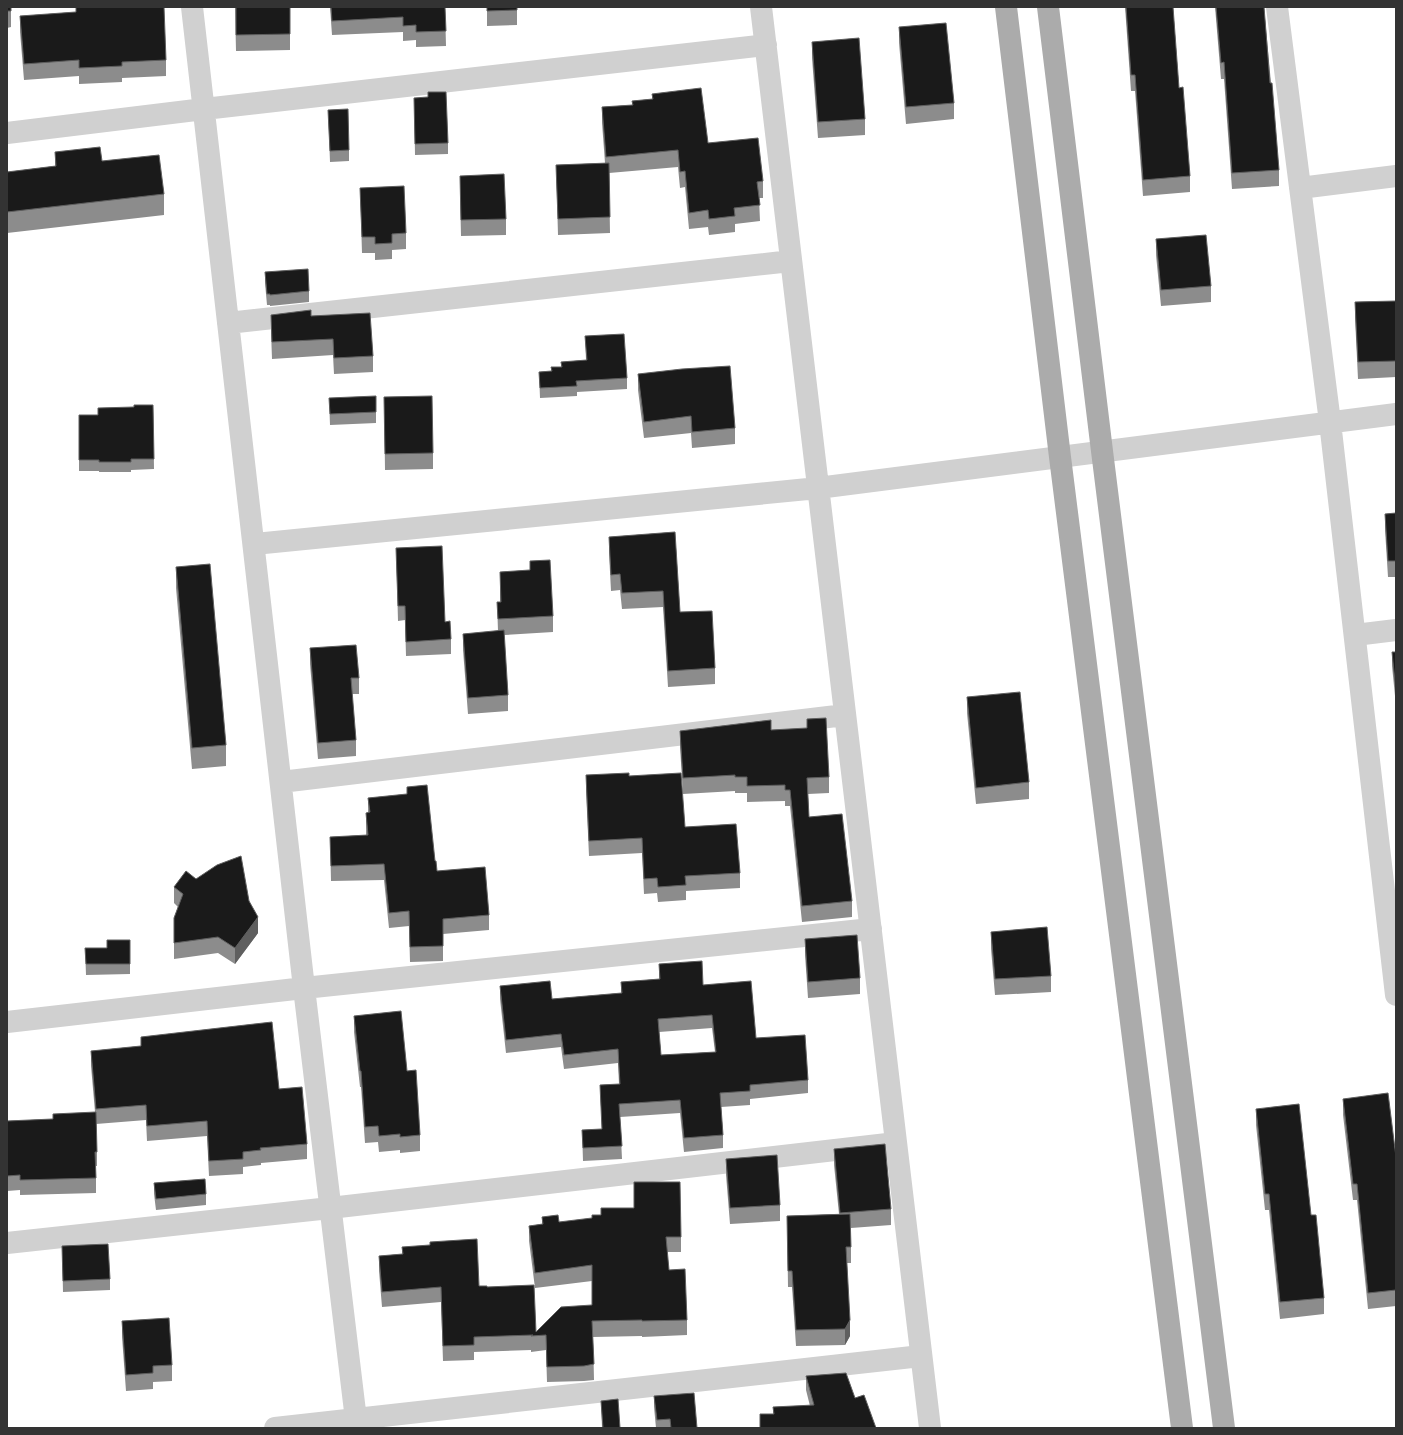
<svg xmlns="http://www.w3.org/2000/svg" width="1403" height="1435" font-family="Cabin,sans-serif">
<rect width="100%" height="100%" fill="#fff"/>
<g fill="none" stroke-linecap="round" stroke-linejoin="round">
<path stroke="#d0d0d0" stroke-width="22" d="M 192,7 L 304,988 L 357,1428
M 761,7 L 930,1428
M 1277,7 L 1330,422 L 1396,995
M 7,133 L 204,109 L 766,45
M 1300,188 L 1396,176
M 228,323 L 791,261
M 254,544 L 818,488 L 1396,414
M 1355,635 L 1396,630
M 281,782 L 845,715
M 7,1022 L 304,988 L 871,929
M 7,1243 L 330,1208 L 896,1143
M 275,1428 L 921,1356"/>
<path stroke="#ababab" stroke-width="22" d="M 1006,7 L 1060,457 L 1182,1428
M 1048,7 L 1102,451 L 1224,1428"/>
</g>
<path fill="#8c8c8c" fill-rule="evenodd" d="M 7,7 L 11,7 L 11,27 L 7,28 Z
M 76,7 L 166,60 L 166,76 L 122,78 L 122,82 L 79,84 L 79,76 L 24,80 L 20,32 L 20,16 L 76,12 Z
M 235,7 L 290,7 L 290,50 L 236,51 Z
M 330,7 L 517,7 L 517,25 L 487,26 L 487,7 L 445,8 L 446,46 L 416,47 L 416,40 L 403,41 L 403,32 L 332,35 Z
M 1125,7 L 1173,7 L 1179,88 L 1190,176 L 1190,192 L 1143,196 L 1135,91 L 1131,91 Z
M 1215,7 L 1264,7 L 1279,170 L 1279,186 L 1232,189 L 1224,79 L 1221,79 Z
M 899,27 L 954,103 L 954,119 L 906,124 L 899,43 Z
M 812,42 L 865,119 L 865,135 L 818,138 L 812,58 Z
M 652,94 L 708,143 L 763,181 L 763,198 L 759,198 L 760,221 L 735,224 L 735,232 L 709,235 L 708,227 L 689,229 L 685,187 L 680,188 L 678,167 L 609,173 L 610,233 L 558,235 L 556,165 L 605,163 L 602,123 L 602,107 L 632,105 L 632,101 L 652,99 Z
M 414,98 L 448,143 L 448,154 L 415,155 Z
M 328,110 L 349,150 L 349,161 L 330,162 Z
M 55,152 L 102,161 L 164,194 L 164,215 L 7,233 L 7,172 L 55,166 Z
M 460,176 L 506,219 L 506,235 L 461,236 L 460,192 Z
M 360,188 L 406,233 L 406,249 L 392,250 L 392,259 L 375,260 L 375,253 L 362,253 Z
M 1156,239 L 1211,286 L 1211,302 L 1161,306 L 1156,255 Z
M 265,272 L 309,291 L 309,302 L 270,306 L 270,305 L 267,305 L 265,283 Z
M 1396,301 L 1396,377 L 1358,379 L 1355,318 L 1355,302 Z
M 271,315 L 311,316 L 373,356 L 373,372 L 334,374 L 333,355 L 272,359 L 271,331 Z
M 585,336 L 627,378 L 627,389 L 577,392 L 577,396 L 540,398 L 539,372 L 551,371 L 551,367 L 561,367 L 561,362 L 586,360 Z
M 638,374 L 735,428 L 735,444 L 692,448 L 691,433 L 644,438 L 638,390 Z
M 384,397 L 433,453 L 433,469 L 385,470 Z
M 329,398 L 376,412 L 376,423 L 330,425 Z
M 153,405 L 154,469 L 131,470 L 131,472 L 99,472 L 99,471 L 79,471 L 79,415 L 98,415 L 134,407 Z
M 1396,513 L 1396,577 L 1388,577 L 1385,530 L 1385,514 Z
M 675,532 L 680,612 L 715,668 L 715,684 L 668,687 L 663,607 L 622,609 L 620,590 L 611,591 L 609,553 L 609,537 Z
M 396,548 L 445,622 L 451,639 L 451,654 L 406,656 L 405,620 L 398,621 Z
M 530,561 L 553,616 L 553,632 L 504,635 L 508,695 L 508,711 L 468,714 L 463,650 L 463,634 L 498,631 L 497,602 L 500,602 L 500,572 L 530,570 Z
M 176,567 L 226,745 L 226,766 L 192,769 L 176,588 Z
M 310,648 L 359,678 L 359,694 L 352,694 L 356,740 L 356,756 L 318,759 L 310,664 Z
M 1392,652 L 1396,652 L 1396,706 L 1392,666 Z
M 967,697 L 1029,782 L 1029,799 L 976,804 L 967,713 Z
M 807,719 L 829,777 L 829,793 L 808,794 L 809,817 L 852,901 L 852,917 L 802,922 L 790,806 L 785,806 L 785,801 L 747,802 L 747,793 L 735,793 L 735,791 L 683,794 L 680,747 L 680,731 L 771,730 L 807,729 Z
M 586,775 L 629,776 L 685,827 L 740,873 L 740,888 L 686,891 L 686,900 L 658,902 L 657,893 L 644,894 L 642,853 L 589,856 L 586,790 Z
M 407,787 L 435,861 L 437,871 L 489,915 L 489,930 L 443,934 L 443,961 L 410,962 L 409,926 L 389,928 L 384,880 L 331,881 L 330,837 L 366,835 L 366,813 L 368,813 L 368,798 L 407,794 Z
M 196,879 L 249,901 L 258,933 L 235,964 L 218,953 L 174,959 L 174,918 L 178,907 L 174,903 L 174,887 Z
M 991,932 L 1051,976 L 1051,992 L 995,995 L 991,949 Z
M 805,939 L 860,978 L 860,994 L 808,998 L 805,955 Z
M 130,940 L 130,974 L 86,975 L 85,948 L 107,948 Z
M 659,964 L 703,985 L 756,1038 L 808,1080 L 808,1093 L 750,1099 L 750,1105 L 721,1107 L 723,1135 L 723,1148 L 684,1152 L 680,1113 L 620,1117 L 622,1159 L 583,1161 L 582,1130 L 602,1129 L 600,1085 L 619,1084 L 618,1063 L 564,1069 L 561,1047 L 506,1053 L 500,999 L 500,986 L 552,999 L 621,993 L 621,982 L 659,979 ZM 712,1028 L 715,1052 L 661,1055 L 659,1032 Z
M 354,1016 L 407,1071 L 420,1135 L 420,1151 L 400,1153 L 400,1150 L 379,1152 L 378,1142 L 365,1143 L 361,1087 L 360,1087 L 354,1032 Z
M 141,1037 L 279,1089 L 307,1144 L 307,1159 L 261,1163 L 261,1165 L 243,1167 L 243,1174 L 209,1176 L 207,1136 L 147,1141 L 146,1120 L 96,1124 L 97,1152 L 97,1166 L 96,1166 L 96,1193 L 20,1195 L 20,1190 L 7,1191 L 7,1119 L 7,1121 L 53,1119 L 95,1112 L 91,1066 L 91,1051 L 141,1046 Z
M 1343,1099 L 1396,1157 L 1396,1306 L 1368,1309 L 1357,1200 L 1353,1200 L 1343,1115 Z
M 1256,1109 L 1311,1215 L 1324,1298 L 1324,1314 L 1280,1319 L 1269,1210 L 1265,1210 L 1256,1125 Z
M 834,1149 L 891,1209 L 891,1225 L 851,1228 L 851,1263 L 847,1263 L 850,1336 L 845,1345 L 796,1346 L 792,1287 L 788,1287 L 787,1216 L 839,1214 L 834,1165 Z
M 726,1159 L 780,1205 L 780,1221 L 730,1224 L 726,1175 Z
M 154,1183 L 206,1194 L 206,1205 L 156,1210 L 154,1194 Z
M 542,1217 L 559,1222 L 681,1237 L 681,1252 L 667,1252 L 669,1270 L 687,1320 L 687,1335 L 642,1337 L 642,1336 L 593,1337 L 594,1380 L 584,1381 L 547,1382 L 546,1350 L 531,1352 L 531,1350 L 474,1352 L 474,1360 L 443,1361 L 441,1302 L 382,1307 L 379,1271 L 379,1256 L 402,1254 L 402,1247 L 479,1286 L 487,1287 L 536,1332 L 592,1305 L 592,1281 L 535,1288 L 529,1241 L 529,1226 L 542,1224 Z
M 62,1246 L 110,1279 L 110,1290 L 63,1292 Z
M 122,1321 L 172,1365 L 172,1381 L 153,1382 L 153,1389 L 126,1391 L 122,1337 Z
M 806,1376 L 855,1398 L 876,1428 L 760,1428 L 760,1414 L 773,1414 L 773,1407 L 810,1406 L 806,1390 Z
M 654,1396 L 697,1428 L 656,1428 L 654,1407 Z
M 601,1401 L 620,1428 L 602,1428 Z"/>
<path fill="#5f5f5f" d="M 258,917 L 258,933 L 235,964 L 235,948 Z
M 850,1320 L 850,1336 L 845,1345 L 845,1329 Z"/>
<path fill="#1a1a1a" stroke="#5f5f5f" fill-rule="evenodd" d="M 7,7 L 11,7 L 11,11 L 7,11 Z
M 76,7 L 164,7 L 166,60 L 122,62 L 122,66 L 79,68 L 79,60 L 24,64 L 20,16 L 76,12 Z
M 236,7 L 290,7 L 290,34 L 236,35 Z
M 331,7 L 445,7 L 446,31 L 416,32 L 416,25 L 403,26 L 403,17 L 332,21 Z
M 487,7 L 517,7 L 517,10 L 487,11 Z
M 1126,7 L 1173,7 L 1179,88 L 1183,87 L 1190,176 L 1143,180 L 1135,75 L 1131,75 Z
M 1216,7 L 1264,7 L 1270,83 L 1272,83 L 1279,170 L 1232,173 L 1224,62 L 1221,63 Z
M 946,23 L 954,103 L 906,107 L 899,27 Z
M 859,38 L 865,119 L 818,122 L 812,42 Z
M 701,88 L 708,143 L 758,138 L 763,181 L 757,182 L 760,205 L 734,208 L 735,216 L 709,219 L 708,210 L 689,213 L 685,171 L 680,172 L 678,150 L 606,157 L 602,107 L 633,105 L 632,101 L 653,99 L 652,94 Z
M 428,92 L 446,92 L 448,143 L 415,144 L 414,98 L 428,97 Z
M 348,109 L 349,150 L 330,151 L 328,110 Z
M 100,147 L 102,161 L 159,155 L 164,194 L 7,212 L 7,172 L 56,166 L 55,152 Z
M 609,163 L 610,217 L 558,219 L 556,165 Z
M 504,174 L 506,219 L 461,220 L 460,176 Z
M 404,186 L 406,233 L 392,234 L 392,243 L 375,244 L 375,237 L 362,237 L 360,188 Z
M 1206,235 L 1211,286 L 1161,290 L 1156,239 Z
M 308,269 L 309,291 L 270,295 L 270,294 L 267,294 L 265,272 Z
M 1396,301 L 1396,361 L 1358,362 L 1355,302 Z
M 311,310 L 311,316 L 370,313 L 373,356 L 334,358 L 333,339 L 272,342 L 271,315 Z
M 624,334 L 627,378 L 576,381 L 577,386 L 540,388 L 539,372 L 552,371 L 551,367 L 562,367 L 561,362 L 587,360 L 585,336 Z
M 730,366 L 735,428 L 692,432 L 691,416 L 644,422 L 638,374 L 682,369 Z
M 376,396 L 376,412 L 330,414 L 329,398 Z
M 432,396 L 433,453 L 385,454 L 384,397 Z
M 134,405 L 153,405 L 154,459 L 131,459 L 131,462 L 99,462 L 99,460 L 79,460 L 79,415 L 98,415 L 98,408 L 134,407 Z
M 1396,513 L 1396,561 L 1388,561 L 1385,514 Z
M 675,532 L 680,612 L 712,611 L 715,668 L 668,671 L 663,591 L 622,593 L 620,574 L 611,575 L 609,537 Z
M 442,546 L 445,622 L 450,621 L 451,639 L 406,642 L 405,606 L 398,606 L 396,548 Z
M 550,560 L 553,616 L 498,619 L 497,602 L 501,602 L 500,572 L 530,570 L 530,561 Z
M 210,564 L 226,745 L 192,748 L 176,567 Z
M 504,630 L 508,695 L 468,698 L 463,634 Z
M 356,645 L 359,678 L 351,678 L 356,740 L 318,743 L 310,648 Z
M 1392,652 L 1396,652 L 1396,692 Z
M 1020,692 L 1029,782 L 976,788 L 967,697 Z
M 826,718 L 829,777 L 807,778 L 809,817 L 842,814 L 852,901 L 802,906 L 790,790 L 785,790 L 785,785 L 747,786 L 747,777 L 735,777 L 735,775 L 683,778 L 680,731 L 771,720 L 771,730 L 807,728 L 807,719 Z
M 629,773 L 629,776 L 681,773 L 685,827 L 736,824 L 740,873 L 685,876 L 686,885 L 658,887 L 657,878 L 644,879 L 642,838 L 589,841 L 586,775 Z
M 427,785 L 435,861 L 436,861 L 437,871 L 485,867 L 489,915 L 443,919 L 443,946 L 410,947 L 409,911 L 389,913 L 384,864 L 331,866 L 330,837 L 368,835 L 366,813 L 370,812 L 368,798 L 407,794 L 407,787 Z
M 241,856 L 249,901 L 258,917 L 235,948 L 218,937 L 174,943 L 174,918 L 183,894 L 174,887 L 186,871 L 196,879 L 217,865 Z
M 1047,927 L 1051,976 L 995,979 L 991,932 Z
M 857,935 L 860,978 L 808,982 L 805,939 Z
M 107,940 L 130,940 L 130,964 L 86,964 L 85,948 L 107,948 Z
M 702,961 L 703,985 L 751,981 L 756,1038 L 805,1035 L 808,1080 L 750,1085 L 750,1091 L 720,1093 L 723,1135 L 684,1138 L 680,1100 L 619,1104 L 622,1146 L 583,1148 L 582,1130 L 602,1129 L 600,1085 L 620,1084 L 618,1049 L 564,1055 L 561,1034 L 506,1040 L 500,986 L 550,981 L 552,999 L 622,993 L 621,982 L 660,979 L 659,964 ZM 712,1015 L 716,1052 L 661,1055 L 658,1019 Z
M 401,1011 L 407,1071 L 416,1070 L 420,1135 L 400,1137 L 400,1134 L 379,1136 L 378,1126 L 365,1127 L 361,1071 L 360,1071 L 354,1016 Z
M 272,1022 L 279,1089 L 302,1087 L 307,1144 L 260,1148 L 261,1150 L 243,1152 L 243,1159 L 209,1161 L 207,1121 L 147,1126 L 146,1105 L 96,1109 L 91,1051 L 141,1046 L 141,1037 Z
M 1388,1093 L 1396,1157 L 1396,1290 L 1368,1293 L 1357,1184 L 1353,1184 L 1343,1099 Z
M 1299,1104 L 1311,1215 L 1316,1215 L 1324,1298 L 1280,1302 L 1269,1194 L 1265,1194 L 1256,1109 Z
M 96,1112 L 97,1152 L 95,1152 L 96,1178 L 20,1180 L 20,1175 L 7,1176 L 7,1119 L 7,1121 L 53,1119 L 53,1114 Z
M 885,1144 L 891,1209 L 840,1213 L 834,1149 Z
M 777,1155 L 780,1205 L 730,1208 L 726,1159 Z
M 205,1179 L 206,1194 L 156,1199 L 154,1183 Z
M 634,1182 L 680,1182 L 681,1237 L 666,1237 L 669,1270 L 685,1269 L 687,1320 L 642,1321 L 642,1320 L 592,1321 L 594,1364 L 584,1366 L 547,1367 L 546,1335 L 531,1336 L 533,1335 L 474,1337 L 474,1345 L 443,1346 L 441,1287 L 382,1292 L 379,1256 L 403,1254 L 402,1247 L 430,1245 L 430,1242 L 477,1239 L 479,1286 L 487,1286 L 487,1287 L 534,1285 L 536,1332 L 561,1307 L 592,1305 L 592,1265 L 535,1273 L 529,1226 L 543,1224 L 542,1217 L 558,1215 L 559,1222 L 592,1218 L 592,1215 L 601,1215 L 601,1208 L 634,1208 Z
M 850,1214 L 851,1247 L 846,1247 L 850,1320 L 845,1329 L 796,1330 L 792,1271 L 788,1271 L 787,1216 Z
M 108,1244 L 110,1279 L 63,1281 L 62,1246 Z
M 169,1318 L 172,1365 L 153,1366 L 153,1373 L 126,1375 L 122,1321 Z
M 846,1373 L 855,1398 L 864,1395 L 876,1428 L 760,1428 L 760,1414 L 774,1414 L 773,1407 L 814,1405 L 806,1376 Z
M 694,1393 L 697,1428 L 671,1428 L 670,1419 L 657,1420 L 654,1396 Z
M 618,1399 L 620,1428 L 603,1428 L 601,1401 Z"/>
<rect width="1403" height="1435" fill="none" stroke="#333333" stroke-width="16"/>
</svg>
